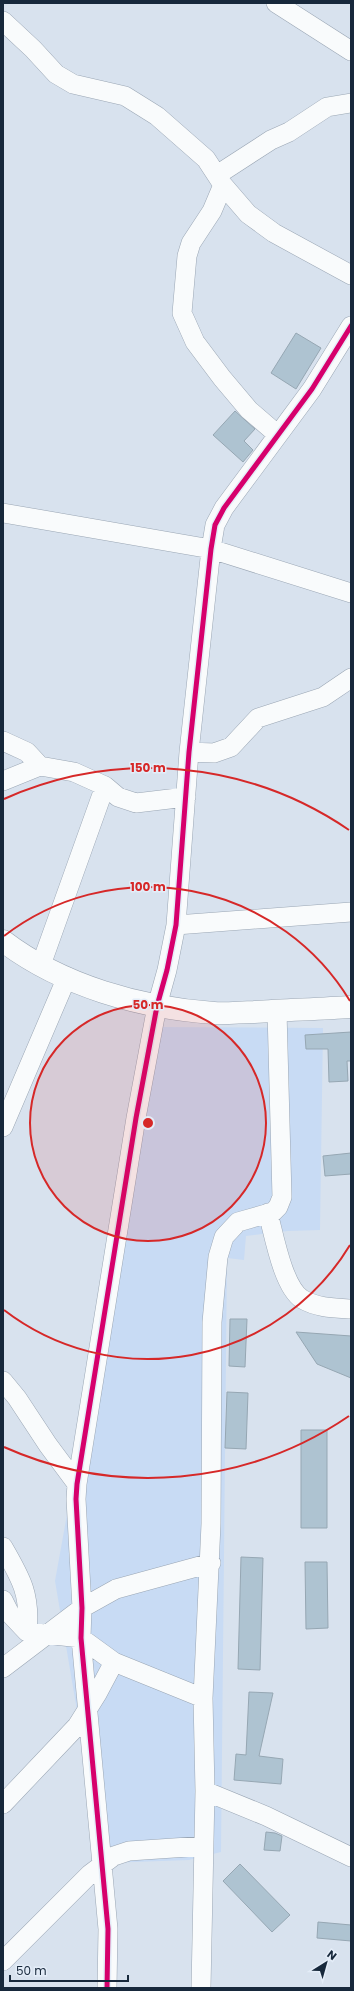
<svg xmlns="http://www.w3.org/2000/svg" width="354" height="1991" font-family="Poppins,sans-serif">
<rect width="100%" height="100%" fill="#d8e2ee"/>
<path fill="#c8dbf4" d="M 155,1027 L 323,1028 L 320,1230 L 288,1231 L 246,1236 L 244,1260 L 227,1258 L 221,1852 L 189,1860 L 107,1863 L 102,1858 L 55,1581 Z"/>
<path fill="#aec3d1" stroke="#96a7b3" d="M 296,333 L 321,348 L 296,389 L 271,373 Z
M 235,411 L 255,429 L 244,441 L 253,450 L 243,462 L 213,435 Z
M 351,1032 L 351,1061 L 347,1061 L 348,1081 L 329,1082 L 328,1049 L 306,1049 L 305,1035 Z
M 351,1153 L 351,1174 L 325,1176 L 323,1156 Z
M 230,1319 L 247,1319 L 245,1367 L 229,1366 Z
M 296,1332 L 351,1336 L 351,1378 L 317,1364 Z
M 227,1392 L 248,1393 L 246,1449 L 225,1448 Z
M 301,1430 L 327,1430 L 327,1528 L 301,1528 Z
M 241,1557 L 263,1558 L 260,1670 L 238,1669 Z
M 305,1562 L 327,1562 L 328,1628 L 306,1629 Z
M 249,1692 L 273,1693 L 259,1756 L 283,1759 L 281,1784 L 234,1780 L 236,1754 L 246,1755 Z
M 266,1832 L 275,1833 L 282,1836 L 280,1851 L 264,1850 Z
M 240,1864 L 290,1915 L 272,1932 L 223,1881 Z
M 318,1922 L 351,1925 L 351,1941 L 317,1938 Z"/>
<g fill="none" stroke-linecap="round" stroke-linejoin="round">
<g stroke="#9aa6b4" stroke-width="20">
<path id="minor" d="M 276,3 L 351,51
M 3,21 L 33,49 L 56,74 L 73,84 L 125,96 L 157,116 L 206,159 L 223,185 L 248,214 L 274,233 L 351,275
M 217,175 L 271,140 L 289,132 L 327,107 L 351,103
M 223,185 L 212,211 L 191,243 L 187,256 L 182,313 L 195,342 L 222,378 L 249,410 L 278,435
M 3,513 L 211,549 L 351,593
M 3,741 L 27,752 L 40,766
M 189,752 L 214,753 L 231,747 L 258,718 L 323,697 L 351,678
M 3,781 L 40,766 L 74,772 L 105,786 L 118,797 L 136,803 L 186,797
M 176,925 L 351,912
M 41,965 L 105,786
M 3,1127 L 67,977
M 268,1213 C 274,1235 283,1287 302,1299 C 317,1308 335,1308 351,1309
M 3,1381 L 17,1398 L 48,1445 L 77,1484
M 3,1547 C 21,1578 31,1595 27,1632
M 3,1600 L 10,1614 L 27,1632 L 81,1638 L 114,1662 L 203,1698
M 3,1668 L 82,1608 L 116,1589 L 211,1563
M 205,1791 L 266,1816 L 351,1857
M 3,1804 L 77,1726 L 97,1694 L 114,1662
M 3,1961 L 90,1874 L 114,1856 L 129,1851 L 203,1846
M 107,1988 L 108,1929 L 81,1638 L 82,1608 L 76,1499 L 77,1484 L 136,1118 L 157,1006 L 167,970 L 176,925 L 189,752 L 211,549 L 215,525 L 224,508 L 312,389 L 351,326
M 201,1988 L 205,1791 L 203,1698 L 211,1524 L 212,1322 L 218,1257 L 224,1237 L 238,1222 L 273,1212 L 278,1207 L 282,1197 L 277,1011"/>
</g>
<g stroke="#9aa6b4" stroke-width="23">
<path id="secondary" d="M 3,941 C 62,986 141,1008 214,1013 C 227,1014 241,1012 254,1012 C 286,1010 319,1009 351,1007"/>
</g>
<use href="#minor" stroke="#f9fbfc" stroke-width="19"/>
<use href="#secondary" stroke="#f9fbfc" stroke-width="22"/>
<g stroke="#e4edf8" stroke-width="8">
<path id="cycleway" d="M 107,1988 L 108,1929 L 81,1638 L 82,1608 L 76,1499 L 77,1484 L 136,1118 L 157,1006 L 167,970 L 176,925 L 189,752 L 211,549 L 215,525 L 224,508 L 312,389 L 351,326"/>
</g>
<use href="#cycleway" stroke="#d6006c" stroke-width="5"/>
</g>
<circle cx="148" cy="1123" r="118" fill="#d62828" fill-opacity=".12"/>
<g fill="none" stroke="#d62828" stroke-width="2">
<circle cx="148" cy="1123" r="118"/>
<path d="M350 1245A236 236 0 0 1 4 1310M4 936A236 236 0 0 1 350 1001"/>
<path d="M349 1416A355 355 0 0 1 4 1447M4 799A355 355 0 0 1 349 830"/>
</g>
<circle cx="148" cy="1123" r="6" fill="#d62828" stroke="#e4edf8" stroke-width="2"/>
<g font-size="12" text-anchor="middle" font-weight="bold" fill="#d62828" stroke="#e4edf8" stroke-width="3" stroke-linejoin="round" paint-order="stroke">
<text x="148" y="772">150 m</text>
<text x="148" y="891">100 m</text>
<text x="148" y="1009">50 m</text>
</g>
<rect width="354" height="1991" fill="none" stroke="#17283b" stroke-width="8"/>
<g transform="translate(326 1963) rotate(37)" stroke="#e4edf8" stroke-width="3" paint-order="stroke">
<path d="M0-3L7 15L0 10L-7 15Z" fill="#17283b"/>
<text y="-6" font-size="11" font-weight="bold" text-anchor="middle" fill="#17283b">N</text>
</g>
<path d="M10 1975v6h118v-6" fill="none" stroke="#17283b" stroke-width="2"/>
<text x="16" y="1975" font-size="12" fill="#17283b" stroke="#e4edf8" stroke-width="3" paint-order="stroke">50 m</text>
</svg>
